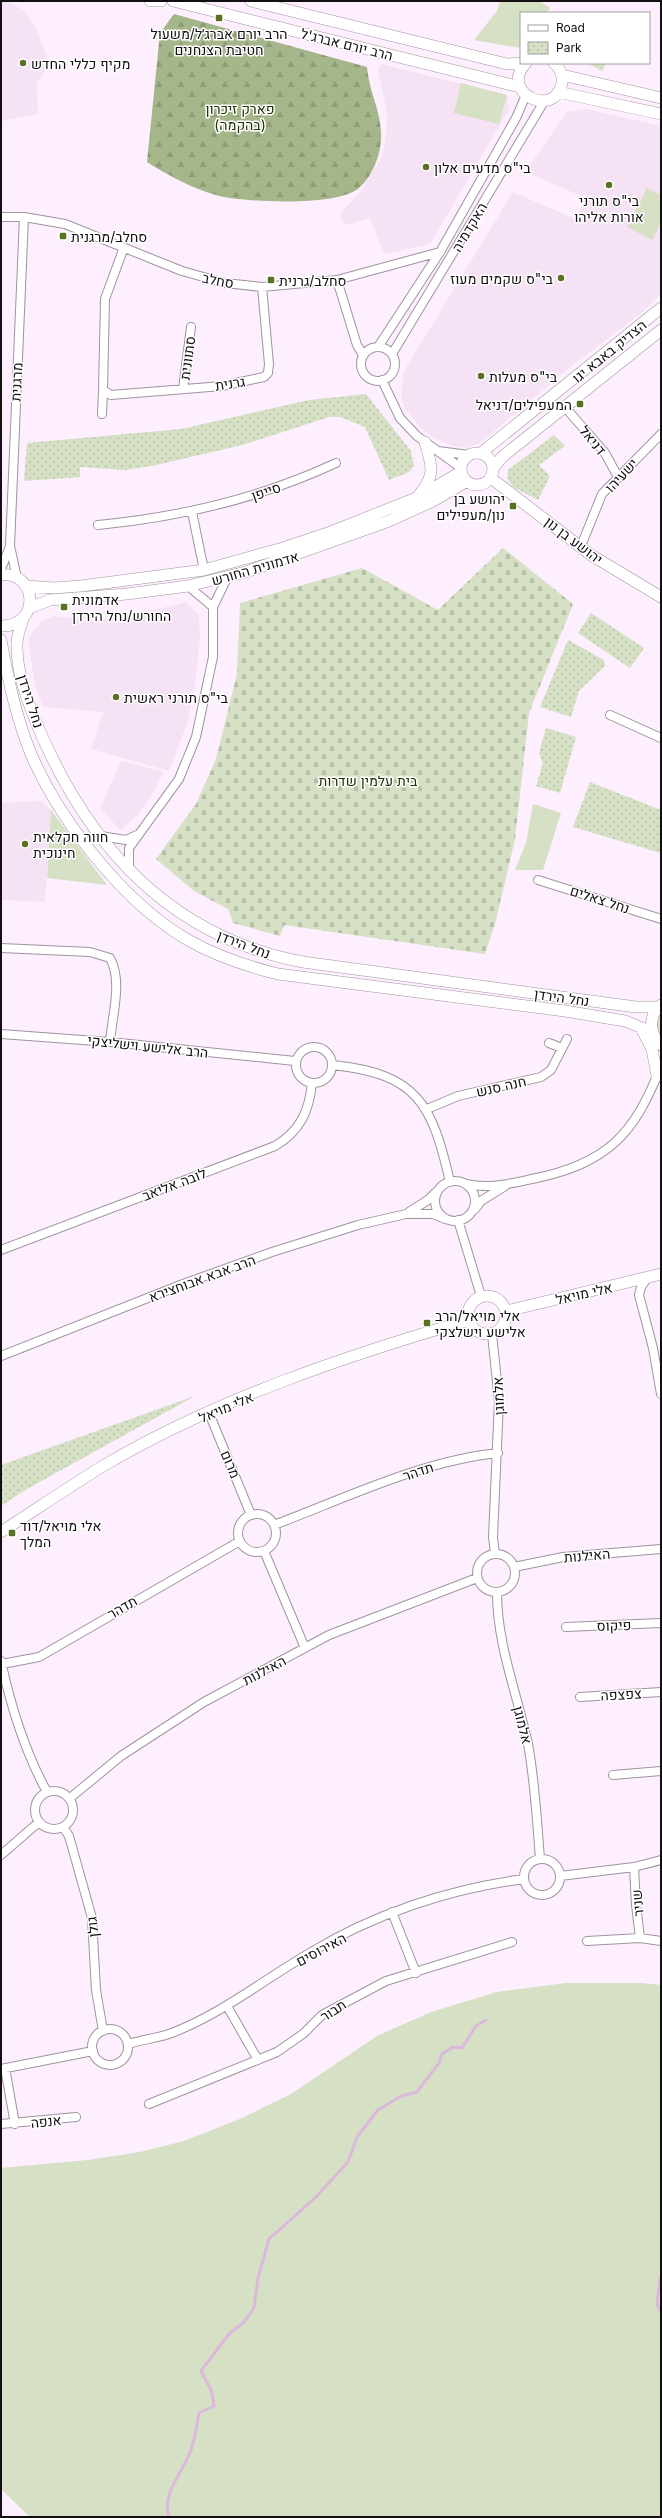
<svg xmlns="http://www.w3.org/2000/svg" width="662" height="2518" font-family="Inter,Heebo,sans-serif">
<defs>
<pattern id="forest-firs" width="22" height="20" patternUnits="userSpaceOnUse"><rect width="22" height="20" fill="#a5b68a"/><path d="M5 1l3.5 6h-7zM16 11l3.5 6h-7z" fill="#8d9b76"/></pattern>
<pattern id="cemetery-stones" width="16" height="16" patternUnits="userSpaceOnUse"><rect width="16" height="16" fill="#d5e0c5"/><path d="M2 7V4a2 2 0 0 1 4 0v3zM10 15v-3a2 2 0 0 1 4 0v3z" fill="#b6bfa8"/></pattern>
<pattern id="park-dots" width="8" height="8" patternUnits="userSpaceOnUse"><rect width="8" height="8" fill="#d5e0c5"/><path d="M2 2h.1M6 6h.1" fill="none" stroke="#b6bfa8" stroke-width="1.8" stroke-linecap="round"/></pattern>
</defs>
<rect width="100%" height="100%" fill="#fdeffd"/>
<path fill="#f5e2f5" d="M 1,2 L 8,2 L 23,10 L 35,26 L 47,56 L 45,71 L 37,83 L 38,114 L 1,121 Z
M 381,64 L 507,95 L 509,110 L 430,244 L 384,254 L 370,218 L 345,225 L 340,214 L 362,190 L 382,156 L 386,136 L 387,112 L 378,71 Z
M 586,109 L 661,126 L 661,294 L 639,315 L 570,367 L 480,443 L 465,448 L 453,446 L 436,439 L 423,430 L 405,409 L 401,397 L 404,371 L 513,192 L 575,219 L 586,198 L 525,172 L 567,112 Z
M 186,602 L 199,615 L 200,639 L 195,686 L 187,724 L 169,771 L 91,749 L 103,712 L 43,707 L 35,686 L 28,639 L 43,620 L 55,616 L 88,621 L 120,618 L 135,612 L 162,608 Z
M 121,761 L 164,772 L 151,796 L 137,816 L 120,830 L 100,808 Z
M 42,801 L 51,810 L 45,902 L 1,900 L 1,803 Z"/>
<path fill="#d5e0c5" d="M 500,1 L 540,1 L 550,8 L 546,13 L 521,13 L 521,48 L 474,40 L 497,11 Z
M 587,63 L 606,63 L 602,71 Z
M 461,83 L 507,95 L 499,124 L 454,113 Z
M 647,188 L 661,195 L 661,223 L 652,240 L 627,227 Z
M 533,804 L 561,813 L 543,870 L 515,870 L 526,843 Z
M 51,810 L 107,885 L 47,878 Z
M 661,1012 L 661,1038 C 655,1028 655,1021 661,1012 Z
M 566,1983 L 641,1983 L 661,1985 L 661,2517 L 30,2517 L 1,2489 L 1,2168 L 88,2160 L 140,2152 L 184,2141 L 242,2118 L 291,2094 L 377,2036 L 431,2012 L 497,1992 Z"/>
<path fill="url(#forest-firs)" d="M 174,14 L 367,67 C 370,99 387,119 379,153 C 376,165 369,179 360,187 C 340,207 251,202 224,197 C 199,192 167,175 147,162 L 160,33 Z"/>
<path fill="url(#cemetery-stones)" d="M 503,548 L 573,604 L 529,713 L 515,839 L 495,924 L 485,954 L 284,925 L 280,936 L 233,923 L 228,909 L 194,891 L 156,859 L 196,804 L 216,759 L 237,674 L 240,603 L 362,568 L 438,610 Z"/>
<path fill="url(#park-dots)" d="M 366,394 L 411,451 L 414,466 L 409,472 L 389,480 L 365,427 L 340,417 L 329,417 L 242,445 L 152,466 L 125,470 L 80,467 L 80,477 L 24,481 L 27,443 L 181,429 L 309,400 Z
M 554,435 L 565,446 L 539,465 L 550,476 L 538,500 L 513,487 L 507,478 L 508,470 Z
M 591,613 L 644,648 L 630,668 L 578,633 Z
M 568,640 L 604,660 L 605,666 L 579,691 L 571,717 L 540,707 Z
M 546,728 L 576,737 L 560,793 L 536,786 L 543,763 L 539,753 Z
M 590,782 L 661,810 L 661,853 L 573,827 Z
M 195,1396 L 27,1489 L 1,1506 L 1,1465 Z"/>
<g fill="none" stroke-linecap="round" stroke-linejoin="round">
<path stroke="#dcb8dc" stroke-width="3" d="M 660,2278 L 657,2304 L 661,2312
M 169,2517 C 161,2493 184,2471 191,2450 C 195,2438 197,2425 199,2413 L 214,2406 L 212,2392 L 201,2371 L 229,2334 L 244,2322 L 254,2308 L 258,2278 L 269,2239 L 316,2197 L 348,2162 L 357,2137 L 378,2110 L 401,2096 L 417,2092 L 439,2063 L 442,2054 L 453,2047 L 462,2048 L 476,2026 L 486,2020"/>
<g stroke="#a093a0" stroke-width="10">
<path id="street" d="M 1,217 L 24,217 L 65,224 L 182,271 L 225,283 L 262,287 L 337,280 L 440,252
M 123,250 L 105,299 L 103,390 L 111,395 L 222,386 L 264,377 L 268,373 L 269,364 L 262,287
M 337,280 L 357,345 L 363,355
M 378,347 L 440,252 L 516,118 L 526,95
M361 364a17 17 0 1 1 34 0a17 17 0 1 1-34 0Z
M 392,354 L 545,100
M 382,380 L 400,418 L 417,436 L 461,468
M 183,389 L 191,327
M 564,406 L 605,453 L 618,477
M 102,414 L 103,390
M 438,451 L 469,455
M 192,512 L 204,570
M 98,525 C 181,517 261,498 336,463
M 581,546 L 602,494 L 661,434
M 1,569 L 10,546
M 17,578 L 10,546 L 24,217
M 188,586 L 213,607
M 610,715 L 661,738
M 100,836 L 126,840 L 137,835
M 129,869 L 129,848 L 179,779 L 196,737 L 213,657 L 213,607 L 228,576
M 538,880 L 661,919
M 1,948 L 90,952 L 110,958 C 123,981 112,1016 110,1042
M 1,1034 L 110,1042 L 295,1061
M 549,1043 L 562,1048
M296 1065a18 18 0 1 1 36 0a18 18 0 1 1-36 0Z
M 333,1065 C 418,1074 432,1104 450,1182
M 427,1109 L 458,1096 L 541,1077 L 551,1070 L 567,1039
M435 1201a20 20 0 1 1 40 0a20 20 0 1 1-40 0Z
M 466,1184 C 489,1189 509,1184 532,1179 C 606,1164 634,1136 661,1066
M 475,1209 L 481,1201 L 505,1186
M 409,1212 L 428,1200 L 436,1192
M 458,1220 L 481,1296
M 1,1250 L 275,1146 C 300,1131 309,1112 312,1083
M 648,1277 L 641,1287 L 639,1295 L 653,1348 L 661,1394
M 492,1334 L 499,1401 L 493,1537 L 495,1554
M 1,1356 L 183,1284 L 272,1252 L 358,1225 L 406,1214 L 433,1214 L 445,1219
M 209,1413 L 251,1515
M238 1533a19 19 0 1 1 38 0a19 19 0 1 1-38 0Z
M 274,1525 C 346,1498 421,1461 498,1453
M 264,1551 L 305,1648
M477 1573a19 19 0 1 1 38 0a19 19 0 1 1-38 0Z
M 514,1567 L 563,1557 L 661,1549
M 497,1592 C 497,1645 517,1693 528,1744 C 535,1782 537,1821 540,1859
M 566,1627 L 661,1623
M 1,1661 C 11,1707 24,1750 47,1792
M 2,1664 L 39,1657 L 240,1541
M 580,1697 L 661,1692
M 613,1775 L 661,1771
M35 1810a19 19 0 1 1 38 0a19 19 0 1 1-38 0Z
M 70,1798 L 121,1756 L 204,1702 L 329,1635 L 477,1578
M 63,1827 L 69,1836 L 92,1918 L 96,1990 L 103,2031
M 1,1855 L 39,1822
M524 1877a18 18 0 1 1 36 0a18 18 0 1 1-36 0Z
M 634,1867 L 636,1905 L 640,1938
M 560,1876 L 634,1867 L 661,1860
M 392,1912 L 416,1973
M 587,1941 L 640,1938 L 661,1941
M 227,2006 L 258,2060
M92 2047a18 18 0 1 1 36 0a18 18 0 1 1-36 0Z
M 128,2044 C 142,2040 156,2038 169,2034 C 220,2015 262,1981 308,1954 C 373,1914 449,1889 524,1879
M 5,2068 L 15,2124
M 1,2069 L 93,2051
M 149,2104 L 277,2052 L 303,2034 L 322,2015 L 386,1981 L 512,1942
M 1,2124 L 76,2117"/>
</g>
<g stroke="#a093a0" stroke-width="12">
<path id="secondary" d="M 150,1 L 161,1
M 173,1 L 520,87
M 251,1 L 507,64 L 524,63
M 526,63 C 498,92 555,120 562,83 C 563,75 560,68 554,63
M 562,75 L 661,98
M 558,92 L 661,114
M 481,453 L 661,308
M461 469a16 16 0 1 1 32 0a16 16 0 1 1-32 0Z
M 493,468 L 502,457 L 661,330
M 491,478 L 591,555 L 661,597
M 419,495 C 436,475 432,466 425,442
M 1,575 C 38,571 41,627 1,626
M 26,586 L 53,588 L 81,586 L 204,570 L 283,548 L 328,533 L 416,498 L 461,472
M 29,608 L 50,600 L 127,594 L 188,586 L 246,572 L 389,521 L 433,501 L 467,481
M 23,619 C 20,628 16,638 17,648 C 17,677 31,710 42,736 C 93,852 175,938 303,962 L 636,1007 L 658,1007
M 1,640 C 8,679 16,717 31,754 C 60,821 124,903 188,940 C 216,956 246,966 278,974 L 565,1011 L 625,1021 L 652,1032
M 661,1005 C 648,1015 649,1034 661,1045
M 641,1028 L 652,1049 L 657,1076
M468 1315a19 19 0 1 1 38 0a19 19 0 1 1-38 0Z
M 507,1311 L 661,1274
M 1,1532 C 35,1510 69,1487 103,1466 C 215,1400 345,1356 469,1320"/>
</g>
<use href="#street" stroke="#fff" stroke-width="8"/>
<use href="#secondary" stroke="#fff" stroke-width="11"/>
</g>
<g fill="#597122" stroke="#fff" stroke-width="1.5">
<rect x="215" y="14" width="8" height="8" rx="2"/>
<circle cx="23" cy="63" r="4"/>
<circle cx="426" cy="167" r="4"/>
<circle cx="609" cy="185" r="4"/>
<rect x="59" y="232" width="8" height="8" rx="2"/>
<circle cx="561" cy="278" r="4"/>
<rect x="267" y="276" width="8" height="8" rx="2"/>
<circle cx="481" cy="376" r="4"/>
<rect x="576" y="400" width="8" height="8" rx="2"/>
<rect x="509" y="502" width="8" height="8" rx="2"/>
<rect x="60" y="603" width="8" height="8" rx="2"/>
<circle cx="116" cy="697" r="4"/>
<circle cx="25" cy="844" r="4"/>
<rect x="423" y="1319" width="8" height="8" rx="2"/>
<rect x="8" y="1529" width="8" height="8" rx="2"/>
</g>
<g text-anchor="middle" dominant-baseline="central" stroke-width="3" stroke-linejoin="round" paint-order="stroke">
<g font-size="14" fill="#120e12" stroke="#fff" text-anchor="start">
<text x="219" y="33" text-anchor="middle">הרב יורם אברג׳ל/משעול<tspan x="219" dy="16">חטיבת הצנחנים</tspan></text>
<text x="31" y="63">מקיף כללי החדש</text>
<text x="434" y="167">בי"ס מדעים אלון</text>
<text x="609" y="200" text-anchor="middle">בי"ס תורני<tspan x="609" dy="16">אורות אליהו</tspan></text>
<text x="71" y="236">סחלב/מרגנית</text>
<text x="553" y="278" text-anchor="end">בי"ס שקמים מעוז</text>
<text x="279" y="280">סחלב/גרנית</text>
<text x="489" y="376">בי"ס מעלות</text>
<text x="572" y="404" text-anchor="end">המעפילים/דניאל</text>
<text x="505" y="498" text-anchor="end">יהושע בן<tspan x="505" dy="16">נון/מעפילים</tspan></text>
<text x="72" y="599">אדמונית<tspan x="72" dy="16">החורש/נחל הירדן</tspan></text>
<text x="124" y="697">בי"ס תורני ראשית</text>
<text x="33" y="836">חווה חקלאית<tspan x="33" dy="16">חינוכית</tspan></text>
<text x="435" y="1315">אלי מויאל/הרב<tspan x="435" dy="16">אלישע וישלצקי</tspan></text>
<text x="20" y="1525">אלי מויאל/דוד<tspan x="20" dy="16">המלך</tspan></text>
</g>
<g font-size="14" fill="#120e12" stroke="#fff">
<text transform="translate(347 44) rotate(14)">הרב יורם אברג'ל</text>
<text transform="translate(469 227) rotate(-59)">האקדמיה</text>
<text transform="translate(218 280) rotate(11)">סחלב</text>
<text transform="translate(609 351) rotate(-39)">הצדיק באבא יגו</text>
<text transform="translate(187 358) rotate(-82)">סתוונית</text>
<text transform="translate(16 382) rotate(-87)">מרגנית</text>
<text transform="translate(230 383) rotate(-9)">גרנית</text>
<text transform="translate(593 440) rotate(51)">דניאל</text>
<text transform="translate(621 475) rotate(-47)">ישעיהו</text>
<text transform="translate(266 491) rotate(-19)">סייפן</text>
<text transform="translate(574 540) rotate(37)">יהושע בן נון</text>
<text transform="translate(255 568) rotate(-16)">אדמונית החורש</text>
<text transform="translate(31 701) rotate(72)">נחל הירדן</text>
<text transform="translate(600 899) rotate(18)">נחל צאלים</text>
<text transform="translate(244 944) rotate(21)">נחל הירדן</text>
<text transform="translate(562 997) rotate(8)">נחל הירדן</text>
<text transform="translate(148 1046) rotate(6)">הרב אלישע וישליצקי</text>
<text transform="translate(501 1086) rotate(-13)">חנה סנש</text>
<text transform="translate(174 1184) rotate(-21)">לובה אליאב</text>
<text transform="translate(202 1278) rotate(-20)">הרב אבא אבוחצירא</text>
<text transform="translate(584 1293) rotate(-13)">אלי מויאל</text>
<text transform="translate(498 1396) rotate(-93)">אלמוגן</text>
<text transform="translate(226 1407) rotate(-23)">אלי מויאל</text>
<text transform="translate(231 1464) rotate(67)">מרום</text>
<text transform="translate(418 1471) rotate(-19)">תדהר</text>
<text transform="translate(587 1555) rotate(-5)">האילנות</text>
<text transform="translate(122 1607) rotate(-30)">תדהר</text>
<text transform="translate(614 1625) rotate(-2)">פיקוס</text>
<text transform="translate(264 1670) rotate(-28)">האילנות</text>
<text transform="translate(621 1694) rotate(-3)">צפצפה</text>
<text transform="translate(523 1725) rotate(76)">אלמוגן</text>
<text transform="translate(637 1903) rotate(-95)">שניר</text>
<text transform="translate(92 1927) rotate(-96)">גולן</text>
<text transform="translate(321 1949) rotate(-28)">האירוסים</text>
<text transform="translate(333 2010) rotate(-33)">תבור</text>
<text transform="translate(46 2121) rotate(-6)">אנפה</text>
</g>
<g font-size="14" fill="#223000" stroke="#fff">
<text x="240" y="108">פארק זיכרון<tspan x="240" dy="16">(בהקמה)</tspan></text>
<text x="368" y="780">בית עלמין שדרות</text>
</g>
</g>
<rect width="662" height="2518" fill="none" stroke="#120e12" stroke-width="4"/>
<rect x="520" y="12" width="130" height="52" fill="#ffffff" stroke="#a09fa0"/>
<rect x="528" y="25" width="20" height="6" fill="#ffffff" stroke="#a09fa0"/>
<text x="556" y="32" font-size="12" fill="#120e12">Road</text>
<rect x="528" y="42" width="20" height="12" fill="url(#park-dots)" stroke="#a09fa0"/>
<text x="556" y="52" font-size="12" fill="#120e12">Park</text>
</svg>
